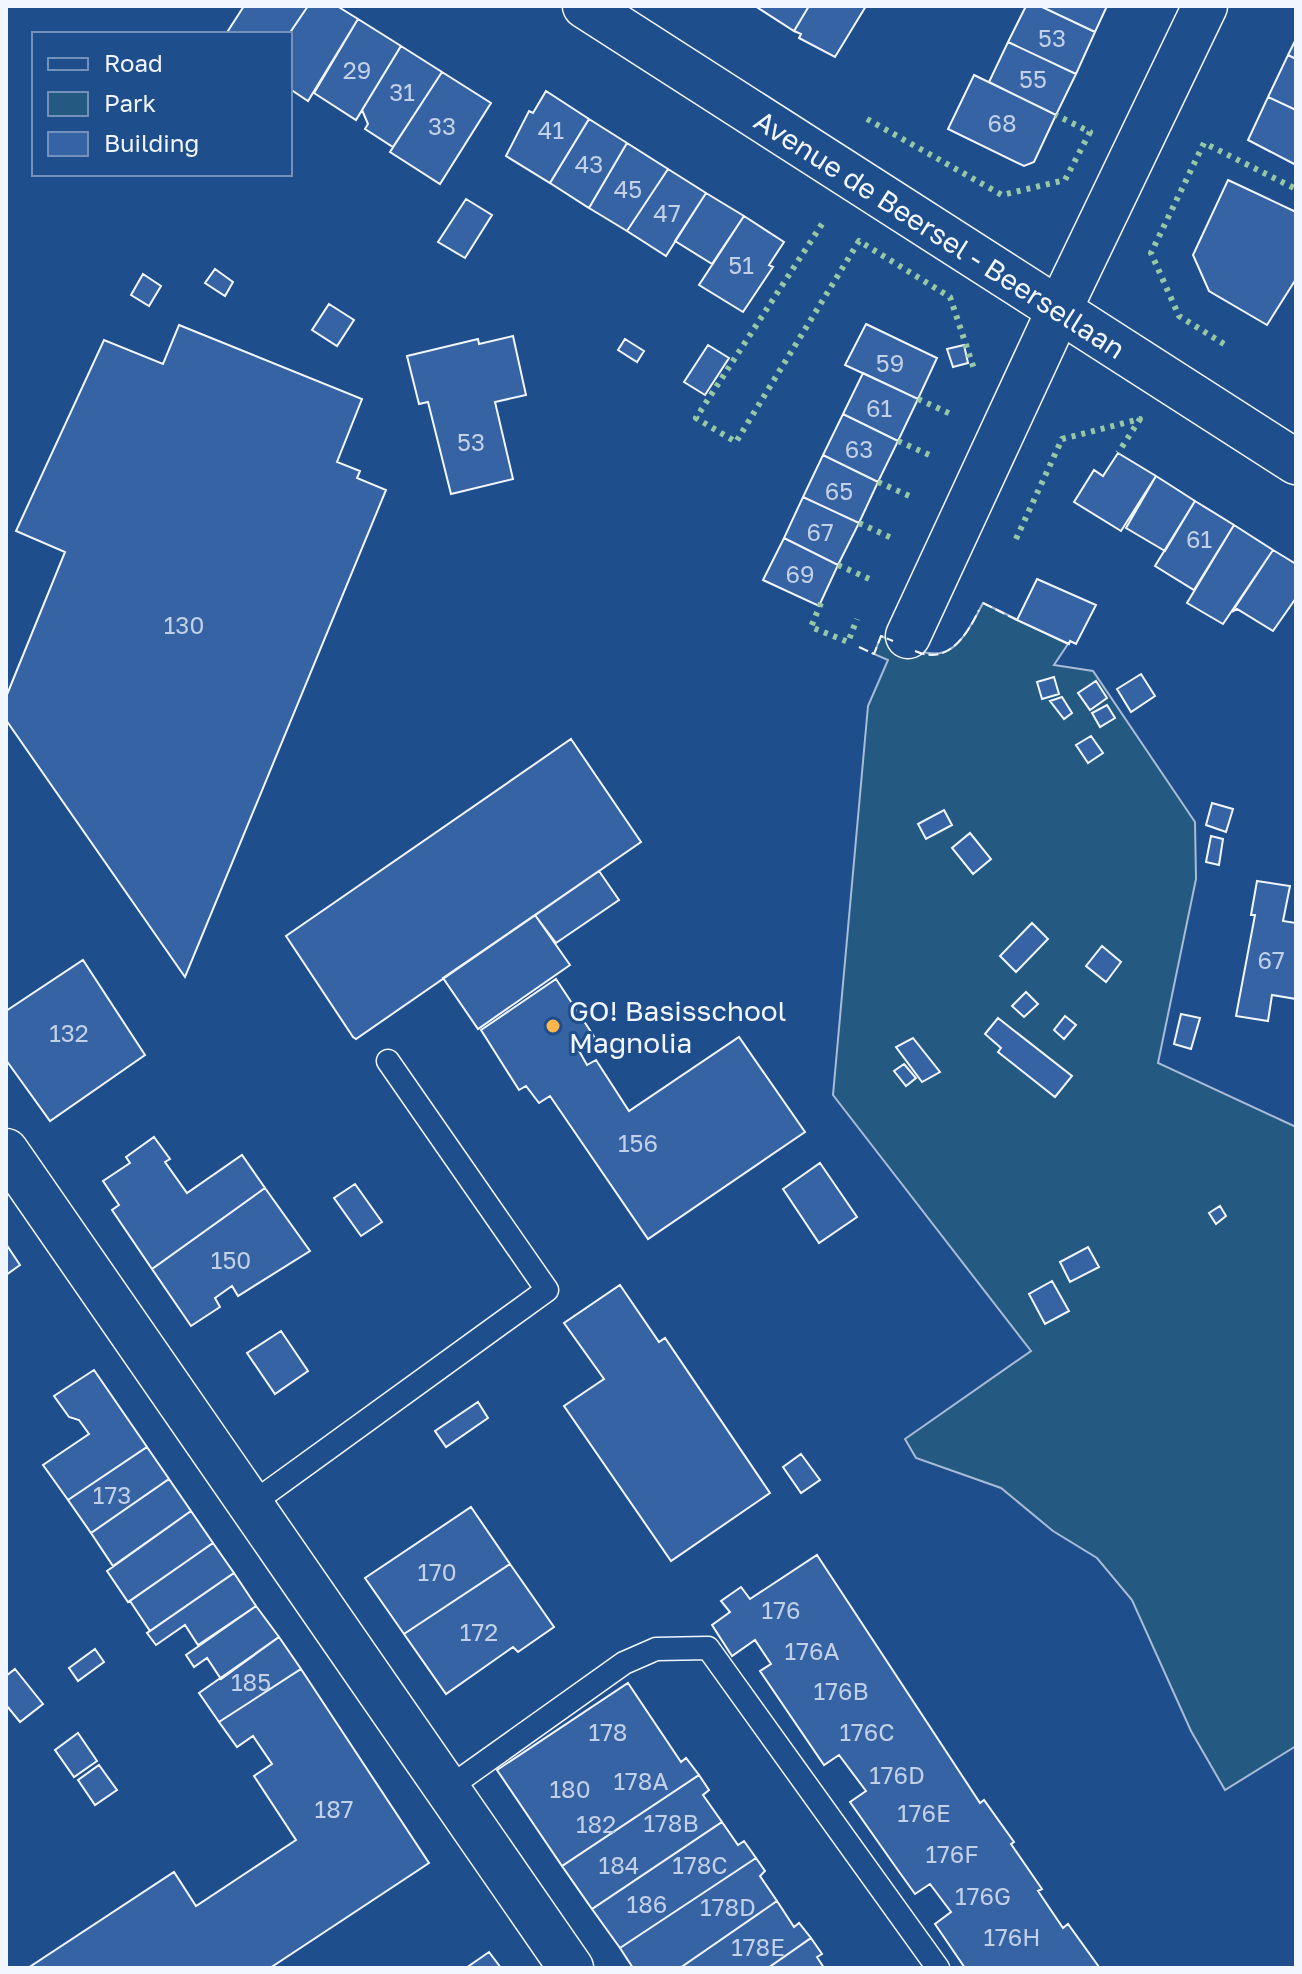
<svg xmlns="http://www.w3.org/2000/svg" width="1302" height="1974" font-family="'Golos Text',sans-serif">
<rect width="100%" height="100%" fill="#1f4e8c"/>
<path fill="#245a82" stroke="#a8bbd7" stroke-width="2" d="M 983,603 L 1068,644 L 1054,665 L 1093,671 L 1195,822 L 1196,879 L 1158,1063 L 1296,1127 L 1296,1746 L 1225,1790 L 1191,1731 L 1132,1600 L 1097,1558 L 1053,1531 L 1001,1488 L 916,1458 L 905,1439 L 1031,1351 L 833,1095 L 868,706 L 888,660 L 874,654 L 881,636 C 941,663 952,664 983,603 Z"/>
<path fill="#3563a3" stroke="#f2f6ff" stroke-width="2" d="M 244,6 L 308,6 L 289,34 L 226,34 Z
M 308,6 L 337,6 L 358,19 L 308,101 L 290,89 L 289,34 Z
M 755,6 L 809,6 L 794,31 Z
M 809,6 L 866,6 L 835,57 L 799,38 L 801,34 L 794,31 Z
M 1026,6 L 1040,6 L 1095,32 L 1076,74 L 1008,42 Z
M 1040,6 L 1107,6 L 1095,32 Z
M 358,19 L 401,46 L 356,120 L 314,93 Z
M 1296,39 L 1296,59 L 1288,55 Z
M 1008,42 L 1076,74 L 1056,115 L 989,82 Z
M 401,46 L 442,72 L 393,147 L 365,129 L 368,124 L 362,110 Z
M 1288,55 L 1296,59 L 1296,110 L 1268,97 Z
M 442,72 L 491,103 L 440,184 L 390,152 Z
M 974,75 L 1056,115 L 1034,162 L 1024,166 L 948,129 Z
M 546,91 L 589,119 L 550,183 L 506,156 L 529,111 L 533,113 Z
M 1268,97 L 1296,110 L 1296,165 L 1248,140 Z
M 589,119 L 627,143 L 589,208 L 550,183 Z
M 627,143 L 668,169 L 627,231 L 589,208 Z
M 668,169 L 706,193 L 666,256 L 627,231 Z
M 1228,180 L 1296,212 L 1296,279 L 1267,325 L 1209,291 L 1193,255 Z
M 706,193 L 744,216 L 712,264 L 675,241 Z
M 466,199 L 492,215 L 465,258 L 438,242 Z
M 744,216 L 784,242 L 769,265 L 773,267 L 743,312 L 699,285 Z
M 215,269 L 233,282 L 225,296 L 205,283 Z
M 143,274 L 161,286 L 149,306 L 131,295 Z
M 329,304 L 354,320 L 337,346 L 312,330 Z
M 866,324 L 937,358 L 918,399 L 845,365 Z
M 179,325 L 362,399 L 337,462 L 360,471 L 357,478 L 386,490 L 185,977 L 6,720 L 6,697 L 65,552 L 16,531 L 104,340 L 163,364 Z
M 513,336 L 526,395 L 495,402 L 513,479 L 451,494 L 428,402 L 419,404 L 407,356 L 478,339 L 479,344 Z
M 625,339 L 644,351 L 637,362 L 618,350 Z
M 708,345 L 729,358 L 705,395 L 684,382 Z
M 964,345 L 968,363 L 953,367 L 947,349 Z
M 863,373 L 918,399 L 898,441 L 843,414 Z
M 843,414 L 898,441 L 878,482 L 823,455 Z
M 1118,453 L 1156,476 L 1121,531 L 1074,502 L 1094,470 L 1103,476 Z
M 823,455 L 878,482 L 859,523 L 803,497 Z
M 1156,476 L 1195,501 L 1165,551 L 1126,528 Z
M 803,497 L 859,523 L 838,565 L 784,538 Z
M 1195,501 L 1234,525 L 1194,590 L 1155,566 Z
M 1234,525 L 1273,550 L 1223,624 L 1187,603 Z
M 784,538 L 838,565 L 819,606 L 763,580 Z
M 1273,550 L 1296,564 L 1296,598 L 1273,631 L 1237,609 L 1232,612 Z
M 1037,579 L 1096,605 L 1076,644 L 1070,641 L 1069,644 L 1017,620 Z
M 1141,674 L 1155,696 L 1131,712 L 1117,689 Z
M 1054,677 L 1059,694 L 1042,699 L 1037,682 Z
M 1096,681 L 1107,698 L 1090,710 L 1078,693 Z
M 1062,697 L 1072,713 L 1064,719 L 1050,701 Z
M 1107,705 L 1115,718 L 1100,727 L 1092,713 Z
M 1091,736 L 1103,753 L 1088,763 L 1076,745 Z
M 571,739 L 641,842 L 356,1039 L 353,1037 L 286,936 Z
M 1212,803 L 1233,809 L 1226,832 L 1206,825 Z
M 944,810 L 952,825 L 926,839 L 918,824 Z
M 970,833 L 991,859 L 973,874 L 952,848 Z
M 1211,836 L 1223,839 L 1219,865 L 1206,862 Z
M 599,871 L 619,900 L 556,943 L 535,915 Z
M 1257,881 L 1290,886 L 1283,921 L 1296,923 L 1296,999 L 1272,995 L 1268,1021 L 1236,1016 L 1255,915 L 1251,915 Z
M 535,915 L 570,965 L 478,1029 L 443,978 Z
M 1032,923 L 1048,939 L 1016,972 L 1000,956 Z
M 1102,946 L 1121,962 L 1106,982 L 1086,966 Z
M 83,960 L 145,1055 L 50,1121 L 6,1060 L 6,1011 Z
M 556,979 L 595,1038 L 578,1049 L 587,1065 L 596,1060 L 629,1111 L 739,1037 L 805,1132 L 648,1239 L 550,1096 L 539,1103 L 526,1086 L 519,1090 L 481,1030 Z
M 1026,992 L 1038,1004 L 1024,1017 L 1012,1006 Z
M 1181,1014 L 1200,1018 L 1191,1049 L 1174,1044 Z
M 1065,1016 L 1076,1025 L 1064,1039 L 1054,1030 Z
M 998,1018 L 1072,1076 L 1055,1097 L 998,1052 L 1001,1048 L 985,1034 Z
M 913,1038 L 940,1072 L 922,1082 L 896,1047 Z
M 904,1064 L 916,1078 L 906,1086 L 894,1071 Z
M 154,1137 L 170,1159 L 165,1162 L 187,1193 L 242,1155 L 265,1188 L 152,1269 L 112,1210 L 119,1205 L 103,1181 L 130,1163 L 126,1157 Z
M 820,1163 L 857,1217 L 819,1243 L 783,1189 Z
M 355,1184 L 382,1222 L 361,1236 L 334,1198 Z
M 265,1188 L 310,1251 L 238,1296 L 232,1286 L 215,1298 L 220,1307 L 191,1326 L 152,1269 Z
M 1220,1206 L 1226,1216 L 1216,1224 L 1209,1213 Z
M 6,1244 L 20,1265 L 6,1275 Z
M 1088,1247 L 1099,1267 L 1070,1282 L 1060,1262 Z
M 1052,1281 L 1069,1311 L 1045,1324 L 1029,1294 Z
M 620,1285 L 659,1342 L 665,1338 L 770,1493 L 671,1561 L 564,1406 L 604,1379 L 564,1323 Z
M 281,1331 L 308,1371 L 275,1394 L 247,1353 Z
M 94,1370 L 147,1447 L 68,1500 L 43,1465 L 89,1434 L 79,1420 L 69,1417 L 54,1396 Z
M 478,1402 L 488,1418 L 446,1447 L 435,1431 Z
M 147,1447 L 169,1479 L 91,1533 L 68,1500 Z
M 801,1454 L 820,1480 L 801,1493 L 783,1467 Z
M 169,1479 L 191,1511 L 113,1566 L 91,1533 Z
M 471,1507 L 510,1564 L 404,1634 L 365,1578 Z
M 191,1511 L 213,1543 L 128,1602 L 107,1571 Z
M 213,1543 L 234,1573 L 150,1631 L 130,1601 Z
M 817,1555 L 980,1803 L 984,1800 L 1014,1842 L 1011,1844 L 1042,1889 L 1038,1891 L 1063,1928 L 1068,1924 L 1099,1967 L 965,1968 L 935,1924 L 951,1912 L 930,1884 L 915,1894 L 895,1866 L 850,1802 L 866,1791 L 839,1755 L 824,1765 L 760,1671 L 771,1664 L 755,1640 L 732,1656 L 712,1625 L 730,1612 L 721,1601 L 741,1587 L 750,1599 Z
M 510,1564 L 554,1627 L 518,1652 L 513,1647 L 446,1694 L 404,1634 Z
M 234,1573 L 256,1606 L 198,1645 L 185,1625 L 156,1645 L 147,1633 Z
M 256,1606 L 279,1637 L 221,1679 L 207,1658 L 194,1667 L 186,1655 Z
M 279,1637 L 301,1669 L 219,1722 L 199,1693 Z
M 95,1649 L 104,1662 L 78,1681 L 69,1668 Z
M 15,1669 L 43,1704 L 20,1722 L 6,1705 L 6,1676 Z
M 301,1669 L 429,1863 L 270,1968 L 28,1968 L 174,1872 L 196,1906 L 296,1840 L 254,1776 L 272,1764 L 253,1736 L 237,1747 L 219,1722 Z
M 628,1683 L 681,1762 L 686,1758 L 699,1775 L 562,1866 L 497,1770 Z
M 78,1733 L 97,1761 L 74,1777 L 55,1750 Z
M 99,1765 L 117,1790 L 95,1805 L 78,1780 Z
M 699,1775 L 709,1790 L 703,1795 L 722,1822 L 592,1909 L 562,1866 Z
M 722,1822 L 738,1845 L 744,1841 L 756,1858 L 620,1948 L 592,1909 Z
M 756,1858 L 765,1871 L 760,1876 L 777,1901 L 680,1968 L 633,1968 L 620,1948 Z
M 777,1901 L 794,1927 L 799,1923 L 811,1938 L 768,1968 L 680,1968 Z
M 811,1938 L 822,1954 L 817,1957 L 824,1968 L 768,1968 Z
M 489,1952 L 501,1968 L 466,1968 Z"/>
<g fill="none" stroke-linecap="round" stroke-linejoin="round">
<g stroke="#f2f6ff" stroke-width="25">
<path id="lane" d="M 250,1505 L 547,1290 L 388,1061
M 447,1789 L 624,1663 L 656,1649 L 708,1648 L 938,1968"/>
</g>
<g stroke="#f2f6ff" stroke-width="47">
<g id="street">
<path id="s1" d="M 585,6 L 1296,462"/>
<path d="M 908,636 L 1059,310 L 1205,6"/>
</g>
</g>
<g stroke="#f2f6ff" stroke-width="47">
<path id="secondary" d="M 6,1151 L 571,1968"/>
</g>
<use href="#lane" stroke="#1f4e8c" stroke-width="22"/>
<use href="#street" stroke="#1f4e8c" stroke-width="44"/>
<use href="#secondary" stroke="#1f4e8c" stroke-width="44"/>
<path stroke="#97c8a6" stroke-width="6" stroke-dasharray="4 6" stroke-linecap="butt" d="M 867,119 L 1002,195 L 1065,180 L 1090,132 L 1056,115
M 822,224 L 696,418 L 736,442 L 859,241 L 950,297 L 974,369
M 1224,344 L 1179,316 L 1151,253 L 1204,143 L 1296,189
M 918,399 L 953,415
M 898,441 L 934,457
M 878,482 L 914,498
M 859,523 L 894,539
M 1016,539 L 1062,439 L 1140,419 L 1118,453
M 838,565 L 874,581
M 821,603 L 811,627 L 848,642 L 857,619"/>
<path stroke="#f2f6ff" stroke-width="2" stroke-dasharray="10 4" stroke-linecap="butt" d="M 983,603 L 1017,620
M 859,647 L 874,654 L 881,636 L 893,641
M 915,651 C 948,666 967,635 979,610"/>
</g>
<circle fill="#ffb74d" stroke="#1f4e8c" stroke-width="3" cx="553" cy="1026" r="8"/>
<g text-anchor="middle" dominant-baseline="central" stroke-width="6" stroke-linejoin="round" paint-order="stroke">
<g font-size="24" fill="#c3d1e8">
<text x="1052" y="37">53</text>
<text x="357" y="69">29</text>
<text x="1033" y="78">55</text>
<text x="402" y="91">31</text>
<text x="1002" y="122">68</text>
<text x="442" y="125">33</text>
<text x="551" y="129">41</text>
<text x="589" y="163">43</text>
<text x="628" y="188">45</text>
<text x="667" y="212">47</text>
<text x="741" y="264">51</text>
<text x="890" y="362">59</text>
<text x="879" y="407">61</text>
<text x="471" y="441">53</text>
<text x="859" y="448">63</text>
<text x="839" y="490">65</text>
<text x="820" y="531">67</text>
<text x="1199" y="538">61</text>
<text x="800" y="573">69</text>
<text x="184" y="624">130</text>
<text x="1271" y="959">67</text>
<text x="69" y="1032">132</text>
<text x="638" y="1142">156</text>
<text x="231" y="1259">150</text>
<text x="112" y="1494">173</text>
<text x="437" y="1571">170</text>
<text x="781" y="1609">176</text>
<text x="479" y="1631">172</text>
<text x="812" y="1650">176A</text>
<text x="251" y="1681">185</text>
<text x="841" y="1690">176B</text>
<text x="608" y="1731">178</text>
<text x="867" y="1731">176C</text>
<text x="897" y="1774">176D</text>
<text x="641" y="1780">178A</text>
<text x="570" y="1788">180</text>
<text x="334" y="1808">187</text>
<text x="924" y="1812">176E</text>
<text x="671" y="1822">178B</text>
<text x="596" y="1823">182</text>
<text x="952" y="1853">176F</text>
<text x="619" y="1864">184</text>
<text x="700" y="1864">178C</text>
<text x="983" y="1895">176G</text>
<text x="647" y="1903">186</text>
<text x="728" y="1906">178D</text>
<text x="1012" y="1936">176H</text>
<text x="758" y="1946">178E</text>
</g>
<g font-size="28" fill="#f2f6ff" stroke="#1f4e8c">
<text stroke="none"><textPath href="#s1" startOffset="422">Avenue de Beersel - Beersellaan</textPath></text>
</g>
<g font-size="28" fill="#f2f6ff" stroke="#1f4e8c" text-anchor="start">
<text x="569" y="1010">GO! Basisschool<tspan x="569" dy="32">Magnolia</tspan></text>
</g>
</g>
<rect width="1302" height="1974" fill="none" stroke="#f2f6ff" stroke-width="16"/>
<rect x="32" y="32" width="260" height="144" fill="#1f4e8c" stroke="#7391ba" stroke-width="2"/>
<rect x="48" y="58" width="40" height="12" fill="#1f4e8c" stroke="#7391ba" stroke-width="2"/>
<text x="104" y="72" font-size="24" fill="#f2f6ff">Road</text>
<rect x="48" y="92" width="40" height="24" fill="#245a82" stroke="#7391ba" stroke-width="2"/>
<text x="104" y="112" font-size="24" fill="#f2f6ff">Park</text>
<rect x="48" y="132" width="40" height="24" fill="#3563a3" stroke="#7391ba" stroke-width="2"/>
<text x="104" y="152" font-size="24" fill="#f2f6ff">Building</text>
</svg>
